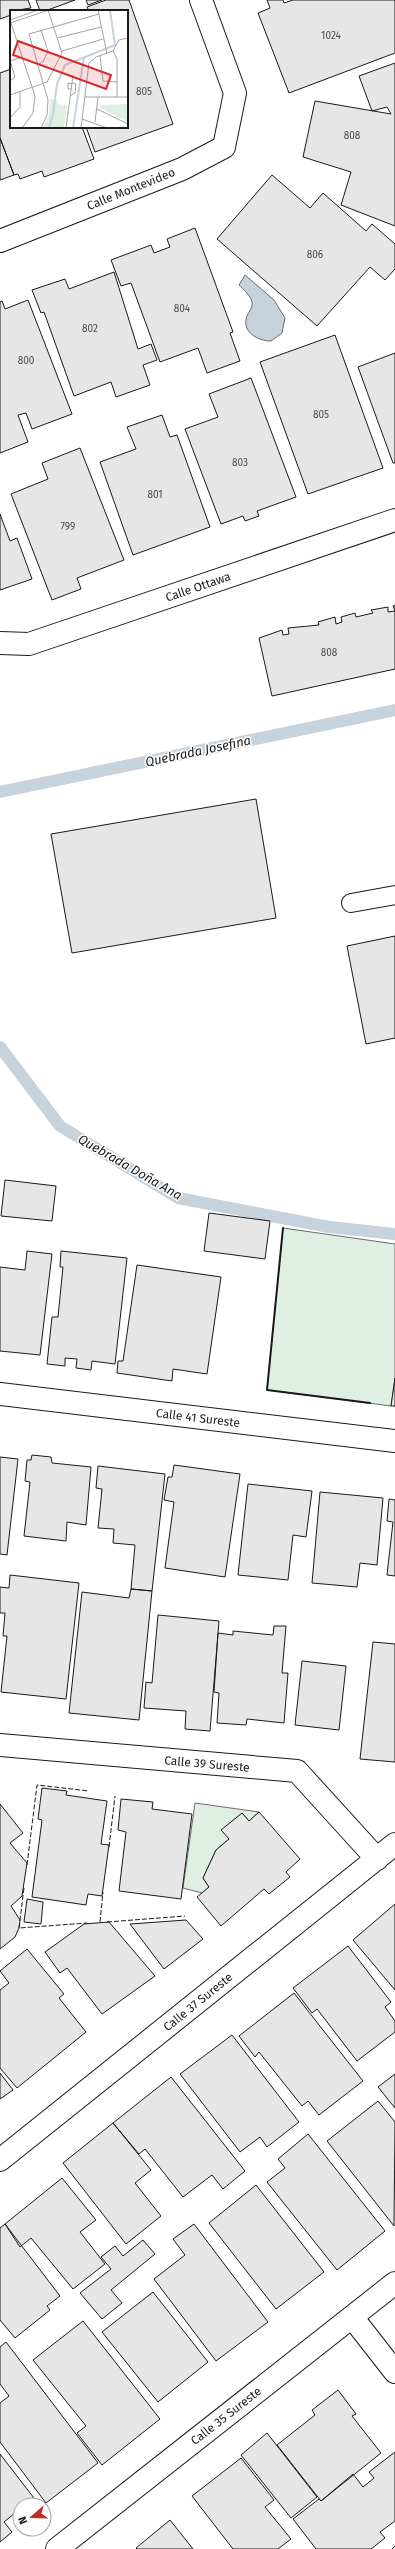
<svg xmlns="http://www.w3.org/2000/svg" width="395" height="2549" font-family="'Fira Sans',sans-serif">
<rect width="100%" height="100%" fill="#fff"/>
<path fill="#e0efe3" stroke="#6a6a6a" d="M 283,1228 L 395,1244 L 395,1378 L 391,1406 L 267,1390 Z
M 195,1803 L 259,1812 L 249,1821 L 242,1813 L 222,1830 L 229,1839 L 216,1850 L 203,1878 L 209,1887 L 202,1893 L 183,1888 Z"/>
<path fill="#c6d2dc" stroke="#6a6a6a" d="M 245,275 L 274,300 L 285,318 L 282,333 L 271,341 C 258,341 241,332 247,316 C 249,311 253,308 252,302 C 251,296 243,289 239,285 Z"/>
<g fill="none" stroke-linecap="round" stroke-linejoin="round">
<path stroke="#c6d2dc" stroke-width="12" d="M 0,792 L 395,710
M 0,1047 L 60,1126 L 178,1198 L 329,1227 L 395,1234"/>
</g>
<path fill="#e6e6e6" stroke="#1a1a1a" d="M 0,0 L 28,0 L 31,8 L 11,11 L 11,15 L 0,19 Z
M 36,0 L 75,0 L 45,11 L 40,11 Z
M 86,0 L 102,0 L 88,5 Z
M 106,0 L 129,0 L 173,124 L 95,152 L 86,127 L 127,127 L 127,11 L 89,11 L 87,7 Z
M 267,0 L 283,0 L 284,3 L 293,0 L 395,0 L 395,53 L 289,93 L 258,13 L 270,8 Z
M 395,63 L 395,226 L 341,205 L 351,172 L 303,157 L 315,101 L 391,114 L 387,107 L 372,111 L 359,76 Z
M 11,69 L 11,127 L 82,127 L 94,159 L 44,177 L 42,171 L 20,179 L 18,174 L 14,175 L 0,138 L 0,73 Z
M 0,138 L 14,175 L 0,180 Z
M 272,175 L 310,208 L 323,193 L 366,231 L 372,224 L 395,244 L 395,269 L 385,280 L 370,267 L 317,326 L 217,239 Z
M 195,228 L 233,332 L 230,333 L 240,361 L 207,373 L 198,348 L 160,362 L 131,283 L 121,286 L 111,260 L 151,245 L 154,253 L 170,247 L 167,239 Z
M 114,272 L 138,349 L 151,344 L 157,360 L 143,365 L 150,385 L 116,397 L 111,382 L 74,396 L 44,312 L 41,313 L 32,290 L 65,279 L 69,289 Z
M 28,300 L 72,414 L 32,429 L 26,413 L 18,415 L 28,442 L 0,453 L 0,302 L 2,301 L 5,309 Z
M 335,335 L 383,468 L 308,494 L 260,362 Z
M 395,353 L 395,463 L 393,463 L 358,367 Z
M 251,378 L 296,497 L 257,511 L 259,516 L 245,521 L 243,516 L 221,524 L 185,429 L 218,417 L 209,394 Z
M 162,415 L 170,437 L 177,435 L 210,527 L 133,555 L 100,462 L 136,449 L 127,427 Z
M 80,448 L 124,560 L 77,578 L 81,589 L 52,600 L 11,494 L 48,479 L 42,463 Z
M 0,514 L 10,541 L 17,538 L 32,579 L 0,590 Z
M 395,605 L 395,669 L 272,696 L 259,638 L 282,630 L 283,635 L 289,634 L 288,628 L 319,625 L 318,622 L 335,617 L 336,624 L 342,622 L 341,617 L 355,613 L 356,617 L 373,613 L 371,610 L 388,607 L 388,612 L 395,611 L 393,606 Z
M 256,799 L 276,918 L 72,953 L 51,834 Z
M 395,936 L 395,1038 L 366,1044 L 347,946 Z
M 5,1180 L 56,1186 L 52,1221 L 1,1216 Z
M 209,1213 L 270,1221 L 265,1259 L 204,1251 Z
M 27,1251 L 52,1254 L 40,1355 L 0,1351 L 0,1267 L 25,1270 Z
M 61,1251 L 127,1258 L 115,1364 L 92,1361 L 91,1370 L 76,1368 L 77,1359 L 65,1358 L 65,1366 L 47,1364 L 52,1317 L 58,1317 L 63,1267 L 60,1267 Z
M 137,1265 L 221,1277 L 207,1374 L 173,1369 L 172,1381 L 117,1373 L 118,1361 L 123,1361 Z
M 395,1378 L 395,1406 L 391,1406 Z
M 32,1455 L 51,1457 L 52,1463 L 91,1467 L 86,1525 L 67,1522 L 66,1541 L 24,1536 L 30,1482 L 25,1481 L 27,1460 L 31,1460 Z
M 0,1457 L 18,1459 L 7,1555 L 0,1554 Z
M 174,1465 L 240,1474 L 225,1577 L 165,1568 L 174,1502 L 164,1500 L 168,1477 L 172,1477 Z
M 98,1466 L 165,1474 L 152,1591 L 131,1589 L 135,1545 L 113,1543 L 114,1529 L 98,1528 L 102,1489 L 96,1488 Z
M 248,1484 L 312,1491 L 306,1537 L 293,1535 L 288,1580 L 238,1575 Z
M 320,1492 L 383,1498 L 377,1565 L 360,1563 L 357,1587 L 312,1583 Z
M 389,1499 L 395,1500 L 395,1576 L 387,1575 L 393,1522 L 387,1521 Z
M 10,1575 L 79,1583 L 66,1699 L 1,1692 L 7,1636 L 3,1636 L 5,1613 L 0,1613 L 0,1587 L 9,1588 Z
M 131,1589 L 152,1591 L 139,1720 L 69,1713 L 82,1592 L 129,1598 Z
M 158,1615 L 219,1621 L 210,1731 L 185,1729 L 186,1711 L 144,1708 L 146,1682 L 152,1683 Z
M 274,1626 L 286,1626 L 282,1673 L 288,1673 L 284,1723 L 247,1719 L 246,1725 L 217,1723 L 219,1693 L 214,1692 L 218,1633 L 233,1635 L 233,1631 L 273,1635 Z
M 373,1642 L 395,1644 L 395,1762 L 360,1759 Z
M 302,1661 L 346,1666 L 339,1730 L 295,1725 Z
M 42,1788 L 67,1791 L 66,1795 L 107,1801 L 101,1844 L 109,1845 L 102,1896 L 88,1894 L 86,1905 L 32,1897 L 42,1820 L 38,1819 Z
M 121,1799 L 153,1802 L 152,1809 L 192,1814 L 181,1899 L 119,1891 L 126,1832 L 118,1830 Z
M 0,1804 L 23,1833 L 10,1843 L 27,1863 L 22,1896 L 11,1906 L 20,1920 L 19,1928 L 15,1937 L 0,1949 Z
M 259,1812 L 300,1859 L 286,1872 L 290,1877 L 269,1894 L 264,1889 L 221,1926 L 197,1897 L 209,1887 L 203,1878 L 216,1850 L 229,1839 L 221,1830 L 242,1813 L 249,1821 Z
M 27,1899 L 43,1902 L 41,1924 L 24,1922 Z
M 395,1904 L 395,1990 L 353,1940 Z
M 186,1920 L 203,1939 L 164,1969 L 130,1924 Z
M 109,1922 L 155,1976 L 102,2014 L 67,1968 L 60,1973 L 45,1952 L 84,1924 Z
M 348,1946 L 391,2002 L 385,2007 L 395,2021 L 395,2032 L 357,2061 L 317,2009 L 312,2013 L 293,1988 Z
M 27,1949 L 64,1994 L 59,1998 L 86,2032 L 17,2088 L 0,2068 L 0,1990 L 9,1983 L 0,1971 Z
M 294,1993 L 363,2081 L 319,2115 L 308,2101 L 302,2106 L 259,2052 L 255,2057 L 239,2036 Z
M 232,2035 L 299,2122 L 267,2147 L 260,2137 L 240,2152 L 180,2074 Z
M 0,2073 L 13,2090 L 0,2099 Z
M 395,2074 L 395,2108 L 378,2087 Z
M 171,2077 L 245,2171 L 223,2189 L 212,2175 L 183,2197 L 145,2149 L 139,2154 L 113,2123 Z
M 378,2101 L 395,2122 L 394,2226 L 327,2141 Z
M 113,2123 L 151,2170 L 135,2183 L 161,2216 L 126,2244 L 63,2163 Z
M 308,2134 L 385,2231 L 337,2270 L 267,2182 L 285,2168 L 278,2159 Z
M 62,2178 L 96,2220 L 80,2232 L 105,2264 L 73,2289 L 31,2238 L 20,2247 L 5,2224 Z
M 256,2185 L 324,2272 L 276,2309 L 209,2223 Z
M 5,2224 L 60,2296 L 47,2306 L 50,2310 L 15,2338 L 0,2320 L 0,2228 Z
M 194,2224 L 268,2322 L 216,2361 L 154,2279 L 185,2255 L 173,2239 Z
M 143,2240 L 155,2254 L 111,2290 L 122,2303 L 102,2319 L 80,2293 L 111,2269 L 101,2257 L 115,2246 L 123,2256 Z
M 153,2292 L 208,2362 L 158,2402 L 102,2332 Z
M 83,2321 L 160,2419 L 102,2465 L 77,2433 L 86,2426 L 33,2360 Z
M 6,2342 L 98,2463 L 46,2503 L 0,2442 L 0,2403 L 9,2396 L 0,2384 L 0,2347 Z
M 338,2390 L 356,2414 L 352,2416 L 381,2453 L 321,2501 L 277,2445 L 315,2415 L 312,2410 Z
M 267,2433 L 317,2497 L 291,2518 L 241,2455 Z
M 395,2452 L 395,2521 L 380,2532 L 385,2538 L 371,2549 L 316,2549 L 293,2519 L 319,2499 L 321,2501 L 353,2474 L 363,2487 L 374,2478 L 369,2472 Z
M 0,2454 L 34,2498 L 25,2505 L 20,2505 L 20,2509 L 4,2522 L 12,2532 L 0,2542 Z
M 241,2458 L 274,2500 L 265,2507 L 291,2539 L 278,2549 L 233,2549 L 192,2496 Z
M 170,2520 L 193,2549 L 137,2549 L 136,2548 Z"/>
<g fill="none" stroke-linecap="round" stroke-linejoin="round">
<g stroke="#1a1a1a" stroke-width="20">
<path id="lane" d="M 351,903 L 395,895"/>
</g>
<g stroke="#1a1a1a" stroke-width="24">
<path id="street" d="M 0,241 L 182,169 L 224,147 L 235,93 L 201,0
M 0,643 L 29,644 L 395,520
M 0,1394 L 395,1441
M 0,1745 L 297,1771 L 377,1859
M 0,2160 L 395,1844
M 352,2317 L 395,2372
M 57,2549 L 395,2283"/>
</g>
<use href="#lane" stroke="#fff" stroke-width="18"/>
<use href="#street" stroke="#fff" stroke-width="22"/>
<path stroke="#1a1a1a" stroke-width="1" stroke-dasharray="5 2" stroke-linecap="butt" d="M 109,1847 L 115,1796
M 27,1865 L 37,1785 L 89,1791
M 24,1888 L 19,1928 L 87,1923
M 100,1922 L 103,1892
M 107,1922 L 185,1916
M 392,2549 L 395,2546"/>
<path stroke="#1a1a1a" stroke-width="2" d="M 283,1228 L 267,1390 L 370,1403"/>
</g>
<g text-anchor="middle" dominant-baseline="central" stroke-width="3" stroke-linejoin="round" paint-order="stroke">
<g font-size="10" fill="#4d4d4d">
<text x="331" y="36">1024</text>
<text x="144" y="92">805</text>
<text x="352" y="136">808</text>
<text x="315" y="255">806</text>
<text x="182" y="309">804</text>
<text x="90" y="329">802</text>
<text x="26" y="361">800</text>
<text x="321" y="415">805</text>
<text x="240" y="463">803</text>
<text x="155" y="495">801</text>
<text x="68" y="527">799</text>
<text x="329" y="653">808</text>
</g>
<g font-size="12" fill="#1a1a1a" stroke="#fff">
<text transform="translate(131 189) rotate(-22)">Calle Montevideo</text>
<text transform="translate(198 587) rotate(-19)">Calle Ottawa</text>
<text transform="translate(198 1418) rotate(7)">Calle 41 Sureste</text>
<text transform="translate(207 1764) rotate(5)">Calle 39 Sureste</text>
<text transform="translate(198 2002) rotate(-39)">Calle 37 Sureste</text>
<text transform="translate(226 2416) rotate(-38)">Calle 35 Sureste</text>
</g>
<g font-size="13" font-style="italic" fill="#1a1a1a" stroke="#fff">
<text transform="translate(198 751) rotate(-12)">Quebrada Josefina</text>
<text transform="translate(130 1167) rotate(30)">Quebrada Doña Ana</text>
</g>
</g>
<g transform="translate(10 10)">
<rect width="118" height="118" fill="#fff"/>
<path d="M 40,89 L 47,90 L 47,94 L 57,95 L 54,118 L 33,118 L 39,105 ZM 118,94 L 118,112 L 90,98 L 91,95 Z" fill="#e0efe3"/>
<path fill="none" stroke="#c6d2dc" stroke-width="2" d="M 39,118 L 43,104 L 47,74 L 55,55 L 105,35 L 100,0M 63,118 L 74,47"/>
<path fill="none" stroke="#a3a3a3" stroke-width="1" d="M 88,0 L 97,44M 0,10 L 28,0M 0,13 L 39,0M 1,13 L 25,86 L 23,103 L 12,118M 47,28 L 91,17M 52,41 L 93,29M 103,41 L 107,49 L 107,87M 90,46 L 93,71 L 107,72M 0,50 L 5,67 L 0,71M 0,51 L 12,47M 29,54 L 33,52 L 38,41 L 31,20M 61,79 L 58,79 L 58,73 L 62,74M 0,85 L 37,72 L 52,43 L 38,0M 60,86 L 65,83 L 66,74 L 62,73M 75,87 L 118,87M 87,99 L 118,114M 0,108 L 10,97 L 10,81M 72,109 L 97,118M 85,112 L 88,87M 31,118 L 37,105 L 38,90 L 19,24 L 89,4M 56,118 L 63,65M 71,118 L 79,53 L 86,47 L 103,41 L 109,30 L 118,28"/>
<path fill="#d62828" fill-opacity="0.15" stroke="#d62828" stroke-width="2" d="M 8,31 L 101,65 L 96,79 L 3,45 Z"/>
<rect width="118" height="118" fill="none" stroke="#1a1a1a" stroke-width="2"/>
</g>
<g transform="translate(32 2517) rotate(250)"><circle r="19" fill="#ffffff" stroke="#a3a3a3"/>
<path d="M0-3L7 15L0 10L-7 15Z" fill="#c62828"/>
<text y="-6" font-size="11" font-weight="bold" text-anchor="middle" fill="#1a1a1a">N</text>
</g>
</svg>
